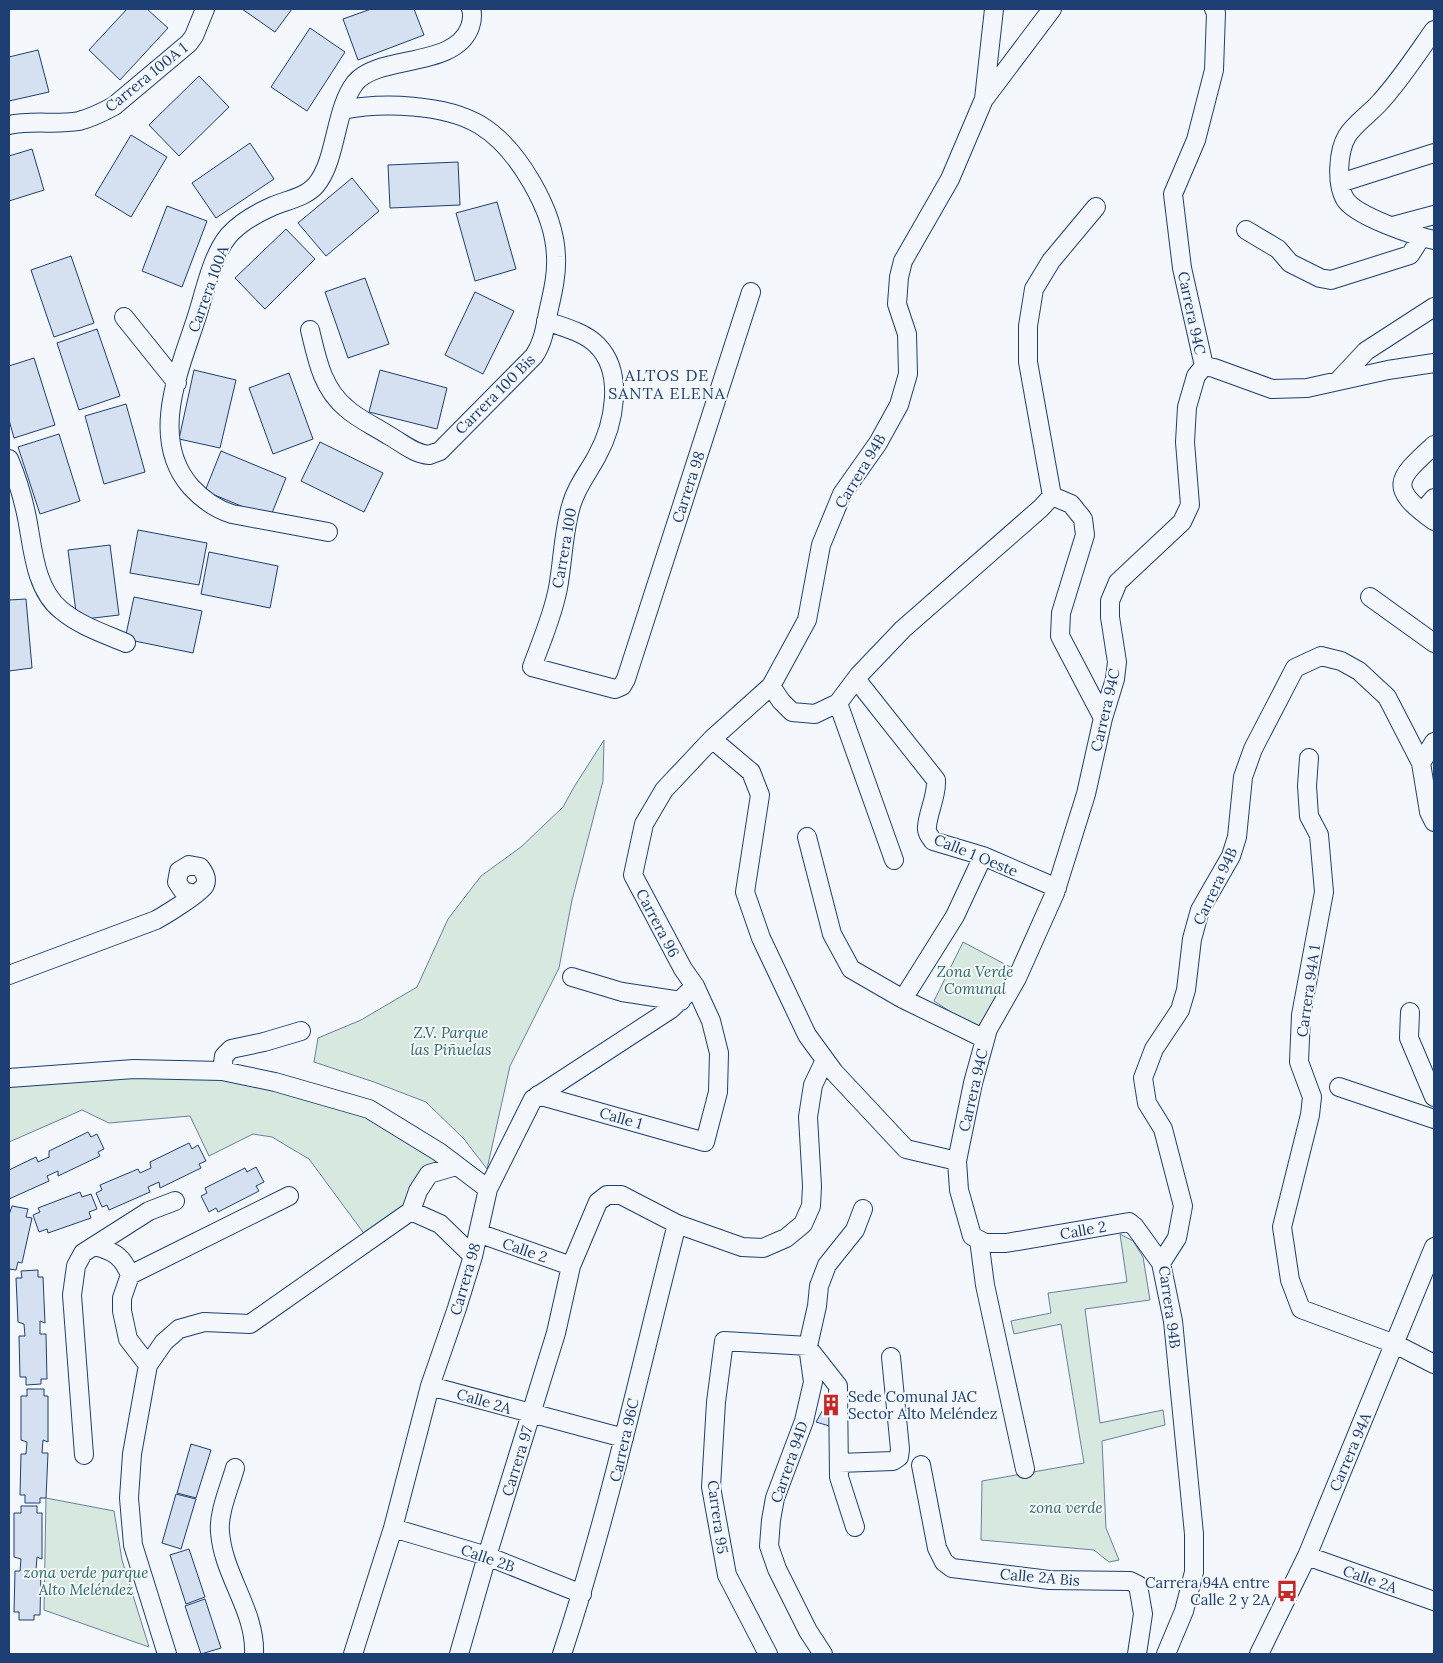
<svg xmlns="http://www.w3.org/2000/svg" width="1443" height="1663" font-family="Lora,serif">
<rect width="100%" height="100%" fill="#f4f7fb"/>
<path fill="#d7e8df" stroke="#687fa3" d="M 604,740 L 603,781 L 572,900 L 559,968 L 510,1066 L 487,1169 L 464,1139 L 426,1102 L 374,1082 L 314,1062 L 318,1038 L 361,1020 L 417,987 L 448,919 L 481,876 L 521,847 L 563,807 L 574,787 Z
M 963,942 L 1014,969 L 977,1029 L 934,1001 Z
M 215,1075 L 367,1111 L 453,1166 L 429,1172 L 410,1210 L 368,1239 L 309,1159 L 272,1137 L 253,1134 L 209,1156 L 190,1116 L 109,1123 L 82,1110 L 9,1142 L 9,1082 Z
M 1120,1234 L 1133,1241 L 1143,1257 L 1150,1300 L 1085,1309 L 1100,1423 L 1163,1410 L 1165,1425 L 1102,1441 L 1106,1528 L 1119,1560 L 1109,1562 L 1094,1550 L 981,1540 L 982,1481 L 1084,1463 L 1061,1324 L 1014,1334 L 1011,1321 L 1051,1313 L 1048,1293 L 1127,1282 Z
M 46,1498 L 114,1511 L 122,1560 L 149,1647 L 44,1610 Z"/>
<path fill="#d5e0f0" stroke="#1d3f73" d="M 127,9 L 147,9 L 168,28 L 120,80 L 89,50 Z
M 242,9 L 292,9 L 275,32 Z
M 371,9 L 414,9 L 424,35 L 358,60 L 343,19 Z
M 310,28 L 345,52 L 307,111 L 271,87 Z
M 38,50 L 49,92 L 9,101 L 9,57 Z
M 199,76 L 229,107 L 179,156 L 149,125 Z
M 131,135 L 167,157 L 131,217 L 95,195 Z
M 250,143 L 274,179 L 216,218 L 192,183 Z
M 32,149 L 44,190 L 9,201 L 9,156 Z
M 458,162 L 460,205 L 390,208 L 388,165 Z
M 352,178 L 379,211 L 326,256 L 298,223 Z
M 497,202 L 516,269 L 475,281 L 456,213 Z
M 167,206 L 207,221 L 182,287 L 142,271 Z
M 286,229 L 315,259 L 265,309 L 235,278 Z
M 71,256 L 94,323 L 54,337 L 31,270 Z
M 365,278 L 389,344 L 348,358 L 325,292 Z
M 475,292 L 514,311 L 483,374 L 445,355 Z
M 97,329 L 120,396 L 79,410 L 57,343 Z
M 34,358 L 55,425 L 14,438 L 9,420 L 9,366 Z
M 194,370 L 236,380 L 220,448 L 179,439 Z
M 380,370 L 447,388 L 437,429 L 369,412 Z
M 289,373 L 313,439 L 273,454 L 249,388 Z
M 126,404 L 145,472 L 104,484 L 85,416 Z
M 59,434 L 80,501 L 40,514 L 18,447 Z
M 320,442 L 383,473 L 364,512 L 301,481 Z
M 221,451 L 286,478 L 270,518 L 205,491 Z
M 138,530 L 207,543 L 199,585 L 130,573 Z
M 110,545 L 119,615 L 77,620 L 68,550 Z
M 209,552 L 278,566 L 270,608 L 201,594 Z
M 134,597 L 202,611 L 193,653 L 125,639 Z
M 26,599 L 32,668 L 9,671 L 9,600 Z
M 88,1132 L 91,1137 L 97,1134 L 104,1149 L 98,1152 L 100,1156 L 58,1176 L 58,1171 L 47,1176 L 49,1181 L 9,1199 L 9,1170 L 36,1157 L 38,1162 L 49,1157 L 49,1151 Z
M 189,1143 L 192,1149 L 198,1145 L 206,1161 L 199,1164 L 201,1168 L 160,1188 L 159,1182 L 148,1187 L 150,1192 L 109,1210 L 107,1205 L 102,1207 L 96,1193 L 102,1190 L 100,1185 L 138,1169 L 140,1173 L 151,1168 L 150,1162 Z
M 256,1167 L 264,1182 L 256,1186 L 259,1191 L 218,1212 L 216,1208 L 209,1212 L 201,1196 L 207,1193 L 205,1188 L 245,1168 L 247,1172 Z
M 80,1192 L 82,1197 L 91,1194 L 97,1209 L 89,1212 L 91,1218 L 48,1233 L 47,1229 L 39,1232 L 33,1215 L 40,1212 L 38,1208 Z
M 12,1206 L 28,1209 L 26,1217 L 32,1218 L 22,1263 L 18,1262 L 16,1270 L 9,1269 L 9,1215 Z
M 38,1270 L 38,1277 L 43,1277 L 45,1323 L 40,1321 L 40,1334 L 46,1334 L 47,1379 L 41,1379 L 41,1384 L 26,1385 L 26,1377 L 20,1377 L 19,1336 L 25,1336 L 24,1324 L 18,1322 L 16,1278 L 22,1278 L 21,1271 Z
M 835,1388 L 836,1428 L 816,1422 Z
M 27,1389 L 44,1389 L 44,1396 L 48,1396 L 48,1442 L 43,1440 L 42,1453 L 48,1453 L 46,1498 L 40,1498 L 40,1503 L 25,1503 L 25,1495 L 20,1495 L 21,1454 L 26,1454 L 27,1442 L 21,1440 L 21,1396 L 27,1396 Z
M 191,1444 L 211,1450 L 196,1498 L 177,1493 Z
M 176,1494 L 196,1499 L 181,1549 L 162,1543 Z
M 21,1506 L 37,1506 L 37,1513 L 42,1513 L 42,1559 L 37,1557 L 36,1570 L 41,1570 L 40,1615 L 34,1615 L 34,1620 L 19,1620 L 19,1612 L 14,1612 L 15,1571 L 20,1571 L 21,1559 L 14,1557 L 14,1513 L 21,1513 Z
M 189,1549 L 205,1597 L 186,1604 L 170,1555 Z
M 205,1599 L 221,1648 L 201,1654 L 185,1606 Z"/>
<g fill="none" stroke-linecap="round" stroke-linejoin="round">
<g stroke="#1d3f73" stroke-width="20">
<path id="minor" d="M 1434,30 C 1417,54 1401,79 1381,101 C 1372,112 1354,124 1347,136 C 1338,151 1336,184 1345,199 C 1355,216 1415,236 1434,240
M 985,98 L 1052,9
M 9,125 C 32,120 56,125 79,121 C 91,118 103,112 114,106 L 189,43 L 194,36 L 205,9
M 1340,183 L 1434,153
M 1393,226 L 1434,215
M 1246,230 L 1278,249 L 1290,263 L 1320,278 L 1331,280 L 1410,255 L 1417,244 L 1417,236
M 124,317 L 177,383
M 546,321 C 563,327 584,332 597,345 C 625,373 614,425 597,456 C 588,473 576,487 571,506 C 563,533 563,561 558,588 C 553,615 541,642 532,667 L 615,689 L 622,686 L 626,679 L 751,292
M 310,330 C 317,359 322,388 346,408 C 358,419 374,426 388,435 C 401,442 414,454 429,455 L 440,451 L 534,356 C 543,343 545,328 548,313 C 552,295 557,276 556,257 C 555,212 518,148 480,125 C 445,104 382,102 342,110
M 1204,366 L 1214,368 L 1272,389 L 1307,388 L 1388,370 L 1434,363
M 1338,381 L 1366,351 L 1434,307
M 1434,445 C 1397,479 1387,487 1434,521
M 9,459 C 17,478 23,498 27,518 C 33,549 35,589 61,610 C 80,626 105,634 126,643
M 1052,496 L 1028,362 L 1028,326 L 1034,289 L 1051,261 L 1096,207
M 1052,496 L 1071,504 L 1083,519 L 1085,535 L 1061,613 L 1060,636 L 1103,718
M 1422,512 L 1434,498
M 328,532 L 232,514 C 216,509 202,499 191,487 C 148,438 180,369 197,316 C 205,291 212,255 229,235 C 241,222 257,213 273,206 C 287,200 306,197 316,185 C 337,160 334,111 355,83 C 378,54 455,69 470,27 C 472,21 473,15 471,9
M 1370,597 L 1434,643
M 856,679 L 936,780 C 937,797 928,811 927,827 C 926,832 930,837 933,841 L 983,856 L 1057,888
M 771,686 L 781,701 L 792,712 L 815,714 L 838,703 L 859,675 L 903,629 L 1041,508 L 1052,496
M 838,703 L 894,860
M 712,739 L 751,772 L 760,795 L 745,892 L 761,938 L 807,1035 L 834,1072 L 906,1149 L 957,1161
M 1309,758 L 1307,786 L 1309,816 L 1319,835 L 1324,892 L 1301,1015 L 1299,1062 L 1312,1097 L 1310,1115 L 1282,1227 L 1290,1280 L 1301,1309 L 1395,1344 L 1434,1364
M 1421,763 L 1434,742
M 807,837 L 832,934 L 851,969 L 903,999 L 985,1039
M 9,975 L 156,920 C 165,915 201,893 205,885 C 208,878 204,872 200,867 L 189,865 L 179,871 L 177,882 L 183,891 L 194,894
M 572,977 L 622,992 L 681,1001
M 903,999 L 955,916 L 983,856
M 1410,1012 L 1409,1038 L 1434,1097
M 222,1071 L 224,1056 L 231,1049 L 264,1042 L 301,1031
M 9,1078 L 134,1069 L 222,1071 L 275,1082 L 369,1109 L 439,1152 L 488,1189
M 1339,1087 L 1434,1119
M 538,1095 L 705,1142 L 718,1092 L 719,1053 L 711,1021 L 695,986 L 683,969 L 633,875 L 644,824 L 664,790 L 712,739 L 771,686 L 807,620 L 821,545 L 842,494 L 878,443 L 899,405 L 908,374 L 907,334 L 897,304 L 899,277 L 903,261 L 950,179 L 984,99 L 994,9
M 411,1211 L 440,1224 L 473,1256
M 478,1233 L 571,1266
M 979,1240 L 985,1285 L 1025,1469
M 95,1246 C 115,1252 122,1256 130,1275 L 122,1298 L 122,1311 L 128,1339 L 148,1365
M 1161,1263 L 1135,1227 L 1129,1222 L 1006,1243 L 985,1243 L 972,1236 L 959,1190 L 957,1161 L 973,1083 L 988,1029 L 1017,978 L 1055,893 L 1086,794 L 1103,718 L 1115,679 L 1117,662 L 1110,617 L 1110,601 L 1118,582 L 1182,522 L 1190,505 L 1185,442 L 1187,407 L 1196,376 L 1204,366 L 1182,268 L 1173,194 L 1196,140 L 1214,70 L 1216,13 L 1214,9
M 130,1275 L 289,1196
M 809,1349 L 838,1386 L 839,1477 L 855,1527
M 430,1386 L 624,1438
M 84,1455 L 72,1295 L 76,1266 L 83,1253 L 149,1211 L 175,1201
M 839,1463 L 893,1461 L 899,1457 L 900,1449 L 891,1357
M 921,1465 L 937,1548 L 944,1562 L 952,1568 L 1049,1580 L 1130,1581 L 1138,1585 L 1143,1614 L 1137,1654
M 235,1468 C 230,1486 218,1513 220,1532 C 223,1575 256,1611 254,1654
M 393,1528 L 487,1556 L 582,1594
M 1307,1556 L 1434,1601
M 167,1654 L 133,1545 L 129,1498 L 132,1454 L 148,1365 L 164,1342 L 179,1329 L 204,1322 L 250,1324 L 411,1211 L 418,1191 L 429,1174 L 456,1166
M 353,1654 L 393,1528 L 430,1386 L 457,1308 L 473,1256 L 488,1189 L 533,1099 L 671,1009 L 695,986
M 459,1654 L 487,1556 L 556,1333 L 571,1266 L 598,1202 L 607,1195 L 621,1195 L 677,1224 L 742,1247 L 763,1248 L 786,1238 L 803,1224 L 811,1206 L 812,1186 L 808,1117 L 813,1085 L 825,1060
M 562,1654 C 609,1513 640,1368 677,1224
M 768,1654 L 727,1575 L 711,1487 L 716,1402 L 724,1341 L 808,1346
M 823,1654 L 808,1631 L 777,1569 L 769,1546 L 771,1520 L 775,1498 L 804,1421 L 813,1382 L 808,1346 L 817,1306 L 819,1286 L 827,1265 L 855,1230 L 863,1209
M 1166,1654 L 1184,1611 L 1194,1572 L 1194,1534 L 1173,1321 L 1161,1263 L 1177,1238 L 1183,1206 L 1163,1129 L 1147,1103 L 1143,1078 L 1154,1049 L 1180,1010 L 1186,990 L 1192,939 L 1200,910 L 1231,856 L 1237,837 L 1243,777 L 1253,749 L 1295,668 L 1321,656 L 1341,661 L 1359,671 L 1387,697 L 1421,763 L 1429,812 L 1434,822
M 1259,1654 L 1307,1556 L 1434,1247"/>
</g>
<use href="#minor" stroke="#f4f7fb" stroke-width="18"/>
</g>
<defs>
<g id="building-bare" transform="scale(1.725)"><path d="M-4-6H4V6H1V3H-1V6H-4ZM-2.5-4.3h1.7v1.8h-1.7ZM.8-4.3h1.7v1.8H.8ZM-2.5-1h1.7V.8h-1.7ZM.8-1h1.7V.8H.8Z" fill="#c62828" stroke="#f4f7fb" stroke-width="2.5" paint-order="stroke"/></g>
<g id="bus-bare" transform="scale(1.725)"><path d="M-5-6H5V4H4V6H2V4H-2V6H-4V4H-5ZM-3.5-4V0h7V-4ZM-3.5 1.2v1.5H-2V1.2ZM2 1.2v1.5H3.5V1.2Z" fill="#c62828" stroke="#f4f7fb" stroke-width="2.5" paint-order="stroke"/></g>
</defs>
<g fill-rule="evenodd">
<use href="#building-bare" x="831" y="1405"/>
<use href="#bus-bare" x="1287" y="1591"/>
</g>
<g text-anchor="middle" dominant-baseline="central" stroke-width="4" stroke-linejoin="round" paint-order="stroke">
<g font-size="15" fill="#1d3f73" stroke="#f4f7fb">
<text transform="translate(146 77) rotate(-39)">Carrera 100A 1</text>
<text transform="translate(208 289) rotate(-70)">Carrera 100A</text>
<text transform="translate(1192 313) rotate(78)">Carrera 94C</text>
<text transform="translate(495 394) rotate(-45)">Carrera 100 Bis</text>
<text transform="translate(860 471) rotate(-59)">Carrera 94B</text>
<text transform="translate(688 487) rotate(-72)">Carrera 98</text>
<text transform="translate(564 548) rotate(-80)">Carrera 100</text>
<text transform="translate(1105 710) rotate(-77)">Carrera 94C</text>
<text transform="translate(976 855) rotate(22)">Calle 1 Oeste</text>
<text transform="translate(1215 886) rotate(-65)">Carrera 94B</text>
<text transform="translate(658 923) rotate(62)">Carrera 96</text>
<text transform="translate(1308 991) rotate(-82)">Carrera 94A 1</text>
<text transform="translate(973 1090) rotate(-77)">Carrera 94C</text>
<text transform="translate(621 1118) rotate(16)">Calle 1</text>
<text transform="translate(1083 1230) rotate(-10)">Calle 2</text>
<text transform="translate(525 1250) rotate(19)">Calle 2</text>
<text transform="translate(465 1279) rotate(-74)">Carrera 98</text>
<text transform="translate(1170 1307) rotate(82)">Carrera 94B</text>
<text transform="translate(484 1401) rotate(16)">Calle 2A</text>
<text transform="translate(624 1440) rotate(-77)">Carrera 96C</text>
<text transform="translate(1350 1452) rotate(-67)">Carrera 94A</text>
<text transform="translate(517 1461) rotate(-73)">Carrera 97</text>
<text transform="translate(789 1462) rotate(-71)">Carrera 94D</text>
<text transform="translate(718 1517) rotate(82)">Carrera 95</text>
<text transform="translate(488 1558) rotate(19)">Calle 2B</text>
<text transform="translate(1040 1577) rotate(5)">Calle 2A Bis</text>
<text transform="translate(1370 1579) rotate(19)">Calle 2A</text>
</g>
<g font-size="15" font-style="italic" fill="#2c6c60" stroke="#f4f7fb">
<text x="975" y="971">Zona Verde<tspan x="975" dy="17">Comunal</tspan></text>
<text x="451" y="1032">Z.V. Parque<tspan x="451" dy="17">las Piñuelas</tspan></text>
<text x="1066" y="1507">zona verde</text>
<text x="86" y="1572">zona verde parque<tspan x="86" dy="17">Alto Meléndez</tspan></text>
</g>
<g font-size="15" fill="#1d3f73" stroke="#f4f7fb" text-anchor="start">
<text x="848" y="1396">Sede Comunal JAC<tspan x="848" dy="17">Sector Alto Meléndez</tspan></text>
<text x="1270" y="1582" text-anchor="end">Carrera 94A entre<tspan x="1270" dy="17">Calle 2 y 2A</tspan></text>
</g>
<g font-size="16" letter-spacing="1" fill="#1d3f73" stroke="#f4f7fb">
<text x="667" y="375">ALTOS DE<tspan x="667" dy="18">SANTA ELENA</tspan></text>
</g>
</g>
<rect width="1443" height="1663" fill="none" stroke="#1d3f73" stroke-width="20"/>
</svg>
